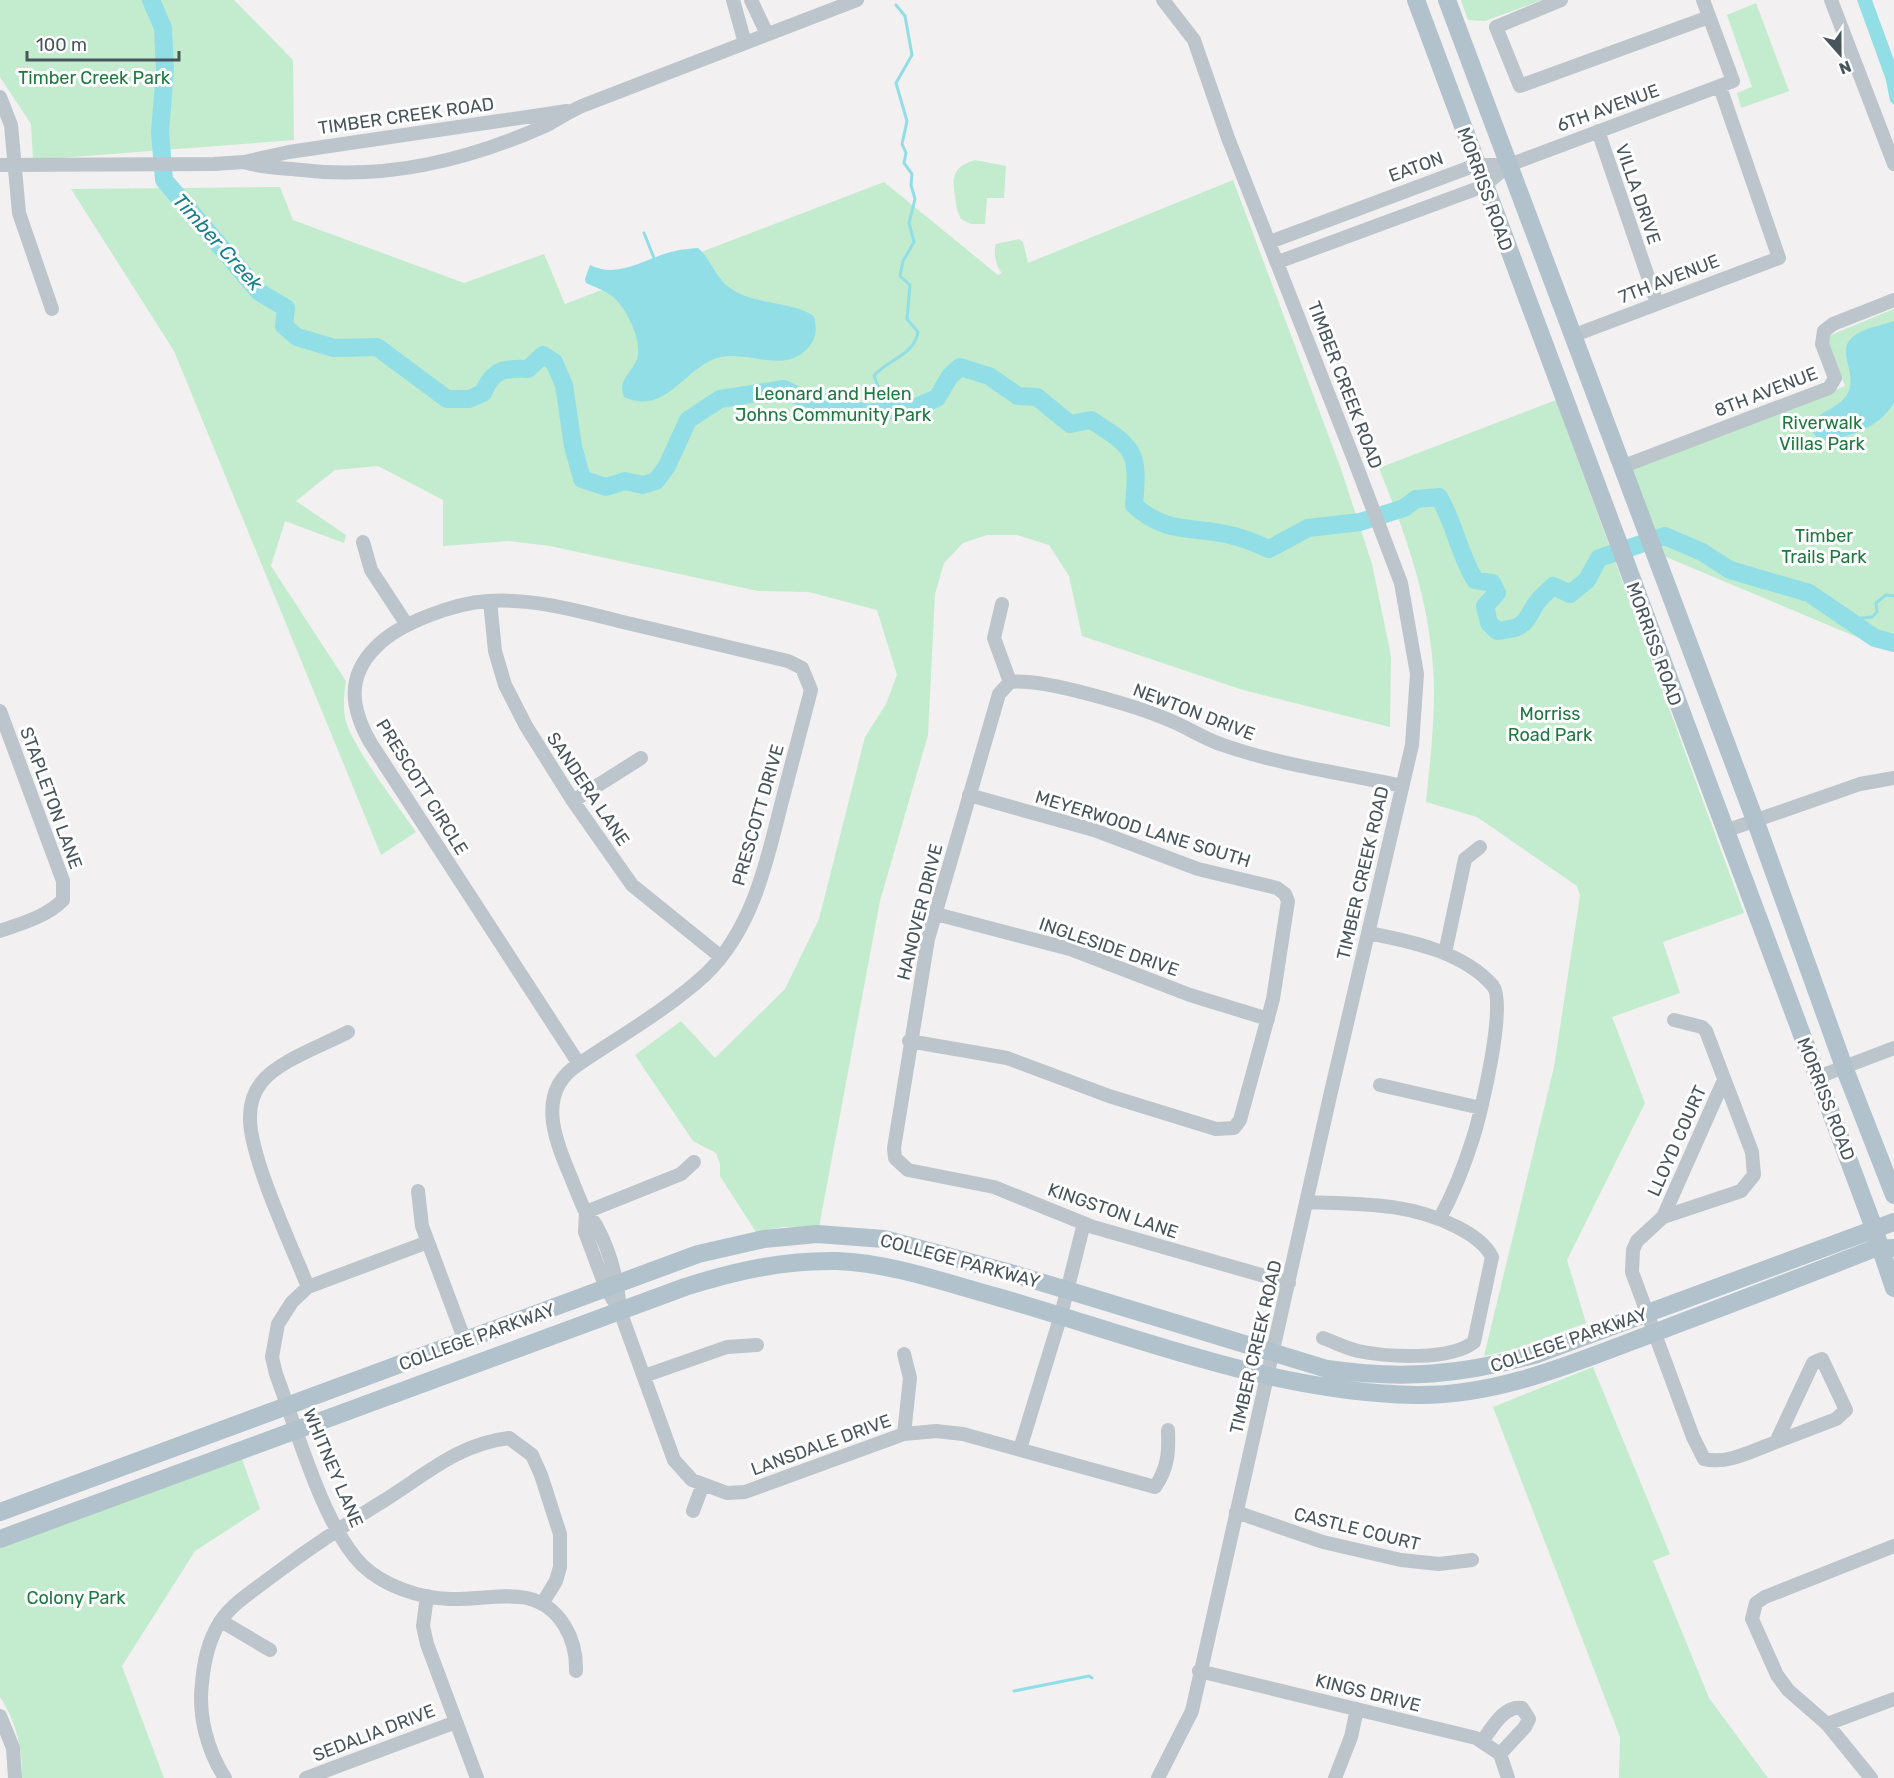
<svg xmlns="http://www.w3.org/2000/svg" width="1894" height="1778" font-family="Rubik,sans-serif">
<rect width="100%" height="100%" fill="#f2f0f0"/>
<path fill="#c2eccd" d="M 0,0 L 234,0 L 293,60 L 294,140 L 33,160 L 31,124 L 0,77 Z
M 1461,0 L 1542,0 L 1485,21 L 1468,20 Z
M 1756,3 L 1789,91 L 1741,108 L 1737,93 L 1752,87 L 1727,15 Z
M 975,160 L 1006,166 L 1004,198 L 987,198 L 985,224 L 971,224 L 961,219 C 957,212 956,204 955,196 C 951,175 955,166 975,160 Z
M 1233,180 L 1341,469 L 1372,564 L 1391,656 L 1390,727 L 1243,690 L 1082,636 L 1069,576 L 1049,545 L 1017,535 L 987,535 L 963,543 L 944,563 L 935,594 L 928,735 L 880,901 L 819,1227 L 783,1227 L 756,1232 L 720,1176 L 720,1164 L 716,1153 L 693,1141 L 635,1055 L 681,1021 L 715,1058 L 785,989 L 819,919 L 865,737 L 886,704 L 897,675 L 877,610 L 809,592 L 758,591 L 550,546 L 509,541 L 443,546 L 443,500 L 378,466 L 335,470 L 296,501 L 346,535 L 344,543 L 285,521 L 271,566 L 346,681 C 344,694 343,706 345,718 C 350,744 399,807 416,832 L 381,855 L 174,351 L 71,189 L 280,187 L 293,220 L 464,283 L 544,254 L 565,304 L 884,182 L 998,275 L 1002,273 C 996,268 993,251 996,244 L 1019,239 L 1023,242 L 1028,263 Z
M 1894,309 L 1894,649 L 1871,643 L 1666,557 L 1631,468 L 1845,386 L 1826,337 Z
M 1556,400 L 1744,913 L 1663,942 L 1680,993 L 1612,1017 L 1645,1103 L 1567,1260 L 1586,1323 L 1515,1349 L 1484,1356 L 1554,1067 L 1580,896 L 1577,886 L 1477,817 L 1426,802 C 1431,752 1438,698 1431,647 C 1424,584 1402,526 1379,468 Z
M 1593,1367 L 1670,1554 L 1653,1561 L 1709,1698 L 1768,1778 L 1619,1778 L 1620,1737 L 1493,1407 Z
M 242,1459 L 260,1509 L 195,1551 L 122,1666 L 164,1778 L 22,1778 C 23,1749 16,1721 0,1697 L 0,1545 Z"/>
<path fill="#92dee6" d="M 1857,0 L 1872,0 L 1894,60 L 1894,105 L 1890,101 L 1886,80 Z
M 698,248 C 711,259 716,279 730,288 C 755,306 789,300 814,316 C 817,330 817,339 806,350 C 783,373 749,351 721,357 C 685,365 667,417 624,397 C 617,380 631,374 637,359 C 643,341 626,307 612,296 C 604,290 595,287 586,283 L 585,279 L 590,265 C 619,280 646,257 675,251 C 682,249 690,249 698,248 Z
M 1894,321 L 1894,403 C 1878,429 1848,438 1819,441 L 1812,431 L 1813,421 C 1823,410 1838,408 1846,396 C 1861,374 1833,351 1854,336 C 1864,328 1882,325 1894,321 Z"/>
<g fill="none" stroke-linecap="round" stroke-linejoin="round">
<path stroke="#92dee6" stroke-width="3" d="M 644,233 L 654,258
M 868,413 L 879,389 L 874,376 C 886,360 914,356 918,332 L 907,319 L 910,285 L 900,276 L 903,261 L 914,242 L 909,223 L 915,199 L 911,185 L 912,174 L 904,163 L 906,153 L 902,144 L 907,121 L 896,83 L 912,55 L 905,16 L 896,5
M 1851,619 L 1872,617 L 1877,612 L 1876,603 L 1886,595 L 1894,596
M 1014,1691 L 1089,1676 L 1092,1678"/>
<path stroke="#92dee6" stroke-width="18" d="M 151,0 L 163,28 L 165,70 L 160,132 L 164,180 L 259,292 L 286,308 L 284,326 L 297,337 L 334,348 L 377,347 L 447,399 L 469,399 L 483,393 C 493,369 504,368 528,369 L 543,355 L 554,362 L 564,385 L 573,446 L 582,479 L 606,487 L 625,481 L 643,485 L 656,481 L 667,466 L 688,420 L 720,399 L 784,389 L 800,397 L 868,413 L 916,407 L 937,398 L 950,376 L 960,367 L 989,376 L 1018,396 L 1037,397 L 1070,424 L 1091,420 C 1135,448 1139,451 1134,505 C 1167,536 1195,525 1234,536 C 1246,539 1258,544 1269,549 L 1308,528 L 1360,522 L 1404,508 L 1416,499 L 1439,497 C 1455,524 1458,552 1475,580 L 1492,583 L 1497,593 L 1485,606 L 1489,623 L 1497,631 C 1521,628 1523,627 1534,607 C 1538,599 1547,592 1553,586 L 1570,594 L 1587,580 L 1599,558 L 1665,536 L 1702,552 L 1730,570 L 1809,593 L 1875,638 L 1894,643"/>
<path stroke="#bcc5cb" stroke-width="14" d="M 733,0 L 745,43
M 751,0 L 767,34
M 1561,0 L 1496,27 L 1520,86 L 1709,17
M 1831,0 L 1894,164
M 0,97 L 11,125 L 19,213 L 52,309
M 1598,131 L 1657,303
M 244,162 C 263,168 282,168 302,170 C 388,180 469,160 547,125 C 560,118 573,109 587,104 L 857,0
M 0,165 L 214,164 L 244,162 L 289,152 L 567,111
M 1270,242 L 1476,165 L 1509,165
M 1278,262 L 1484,186 L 1509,165 L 1733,81 L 1703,0
M 1572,336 L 1779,258 L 1720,87
M 1621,467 L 1829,388 L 1835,378 L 1822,344 L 1824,331 L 1833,324 L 1894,300
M 363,542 L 371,570 L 407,625
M 490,601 L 495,651 L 505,685 L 526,726 L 573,801 L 632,885 L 721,957
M 1002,604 L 994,638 L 1010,682
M 1010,682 L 999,694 L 928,939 L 894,1148 L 895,1158 L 908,1170 L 994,1187 L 1093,1227 L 1289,1283
M 1010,682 C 1043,678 1136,706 1169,720 C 1187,727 1204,739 1223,745 C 1280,765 1342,773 1402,786
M 0,711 L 63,881 L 63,900 C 46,917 22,923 0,931
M 573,801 L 641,758
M 1725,831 L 1860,784 L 1894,778
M 936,914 L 1070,949 L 1190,995 L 1268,1019
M 1368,933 C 1410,941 1464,952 1493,986 C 1507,1003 1481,1114 1473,1138 C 1465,1164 1453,1194 1440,1218
M 1445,953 L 1465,859 L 1480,847
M 1674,1020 L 1702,1027 L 1706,1031 L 1752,1152 L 1754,1175 L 1741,1191 L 1663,1217 L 1637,1241 L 1633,1250 L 1632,1272 L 1693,1437 L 1704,1459 C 1727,1465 1754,1450 1776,1442
M 909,1041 L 1007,1058 L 1109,1096 L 1216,1129 L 1234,1128 L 1240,1120 L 1273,999 L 1288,901 L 1285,894 L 1277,888 L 1198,869 L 1094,830 L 969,795
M 579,1064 L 370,742 C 351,708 346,677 376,647 C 399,623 455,603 488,601 C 534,598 579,611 623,622 C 678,635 733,648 788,661 L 802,668 L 811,690 C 801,728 791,767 781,805 C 766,865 752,929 706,974 C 668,1009 622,1035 579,1064 C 536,1091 554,1138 570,1175 C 575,1187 580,1201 586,1213 C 590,1218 595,1222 597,1227 C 611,1253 618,1283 620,1311
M 1818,1077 L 1894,1048
M 1380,1085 L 1481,1108
M 418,1191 L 422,1226 L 465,1341
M 1306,1202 C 1359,1204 1409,1202 1457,1227 C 1471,1234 1485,1243 1492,1257 L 1474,1342 C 1450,1361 1388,1357 1358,1351 C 1346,1348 1334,1342 1323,1338
M 586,1212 L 585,1232 L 606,1288 L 620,1311 L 674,1460 L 692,1480 L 727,1493 L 745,1492 L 904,1434 L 936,1431 L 963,1434 L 1155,1487 C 1168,1468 1169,1452 1168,1430
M 586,1212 L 681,1174 L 694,1162
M 1663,1217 L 1724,1080
M 428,1242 L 308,1287 L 292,1302 L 278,1324 L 272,1357 L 276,1374 C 296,1427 323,1526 362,1565 C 384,1586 419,1598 450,1599 C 475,1600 502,1593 527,1598 C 561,1606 577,1640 576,1671
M 308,1287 C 292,1247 249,1156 250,1117 C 250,1105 254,1092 261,1083 C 277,1061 324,1045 348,1032
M 904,1354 L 910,1378 L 904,1434
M 1822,1359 L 1846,1410 L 1836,1419 L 1776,1442 L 1813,1363 Z
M 644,1376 L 727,1347 L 757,1345
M 1020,1449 L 1061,1315 L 1084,1223
M 693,1511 L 703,1484
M 1236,1512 L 1323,1542 L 1401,1560 L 1439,1564 L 1472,1560
M 427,1596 L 423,1626 L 427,1644 L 477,1778
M 221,1621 L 270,1650
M 1199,1671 L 1476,1738 L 1500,1754 L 1508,1778
M 0,1716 L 13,1748 L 15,1778
M 1827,1724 L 1894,1699
M 1483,1740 C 1492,1728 1504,1705 1522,1708 L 1529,1719 L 1525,1727 L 1500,1754
M 225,1778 C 207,1750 198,1715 202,1683 C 204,1661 208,1641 220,1622 C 232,1604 250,1593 267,1580 C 304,1552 341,1527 380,1503 C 423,1477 457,1444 509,1438 L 532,1455 L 541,1475 L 560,1534 L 560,1567 L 556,1581 L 542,1604
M 306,1778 L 456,1722
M 1158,1778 L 1192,1711 L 1330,1096 L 1412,745 L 1417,674 L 1401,583 L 1355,462 L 1228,138 L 1194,40 L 1163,0
M 1335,1778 L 1351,1737 L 1357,1709
M 1871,1778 L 1827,1724 L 1788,1690 L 1777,1675 L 1752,1619 L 1756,1603 L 1765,1597 L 1894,1546"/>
<path stroke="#b1c2cc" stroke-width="18" d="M 1416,0 L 1871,1220 L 1894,1288
M 1447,0 L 1758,828 L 1844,1067 L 1894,1195
M 0,1512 L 698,1254 L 764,1239 L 817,1234 L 884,1239 L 1014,1274 L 1327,1369 C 1403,1380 1462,1375 1537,1354 L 1894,1222
M 0,1539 L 685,1287 C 735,1271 784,1260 837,1261 C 890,1263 943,1282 994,1296 C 1132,1335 1270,1392 1414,1395 C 1499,1397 1581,1360 1659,1331 C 1730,1304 1802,1277 1873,1249 L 1894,1248"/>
</g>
<g text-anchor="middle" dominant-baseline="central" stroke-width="6" stroke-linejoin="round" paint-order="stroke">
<g font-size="18" fill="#1e7941" stroke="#fff">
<text x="94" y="78">Timber Creek Park</text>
<text x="833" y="394">Leonard and Helen<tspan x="833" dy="21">Johns Community Park</tspan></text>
<text x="1822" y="423">Riverwalk<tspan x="1822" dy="21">Villas Park</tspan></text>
<text x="1824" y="536">Timber<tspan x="1824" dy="21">Trails Park</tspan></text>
<text x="1550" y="714">Morriss<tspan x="1550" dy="21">Road Park</tspan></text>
<text x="76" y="1598">Colony Park</text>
</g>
<g font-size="18" fill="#49555c" stroke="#fff">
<text transform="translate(1608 108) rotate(-20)">6TH AVENUE</text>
<text transform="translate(406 116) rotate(-8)">TIMBER CREEK ROAD</text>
<text transform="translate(1416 167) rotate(-20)">EATON</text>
<text transform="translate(1485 189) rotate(70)">MORRISS ROAD</text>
<text transform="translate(1638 194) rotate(71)">VILLA DRIVE</text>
<text transform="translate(1669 279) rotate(-21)">7TH AVENUE</text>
<text transform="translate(1345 385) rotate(69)">TIMBER CREEK ROAD</text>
<text transform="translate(1766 392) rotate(-21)">8TH AVENUE</text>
<text transform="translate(1654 644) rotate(70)">MORRISS ROAD</text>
<text transform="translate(1194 712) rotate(21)">NEWTON DRIVE</text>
<text transform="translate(422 787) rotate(58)">PRESCOTT CIRCLE</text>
<text transform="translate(588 789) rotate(56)">SANDERA LANE</text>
<text transform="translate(51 798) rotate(70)">STAPLETON LANE</text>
<text transform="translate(758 815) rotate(-74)">PRESCOTT DRIVE</text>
<text transform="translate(1143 829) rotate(17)">MEYERWOOD LANE SOUTH</text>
<text transform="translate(1363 873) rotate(-77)">TIMBER CREEK ROAD</text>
<text transform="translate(920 912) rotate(-76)">HANOVER DRIVE</text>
<text transform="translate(1109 947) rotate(19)">INGLESIDE DRIVE</text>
<text transform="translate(1826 1099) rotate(69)">MORRISS ROAD</text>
<text transform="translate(1677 1141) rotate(-66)">LLOYD COURT</text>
<text transform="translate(1113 1211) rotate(19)">KINGSTON LANE</text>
<text transform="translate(960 1261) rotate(15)">COLLEGE PARKWAY</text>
<text transform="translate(477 1337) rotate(-20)">COLLEGE PARKWAY</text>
<text transform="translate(1569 1340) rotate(-19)">COLLEGE PARKWAY</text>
<text transform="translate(1256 1347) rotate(-77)">TIMBER CREEK ROAD</text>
<text transform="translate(821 1445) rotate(-20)">LANSDALE DRIVE</text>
<text transform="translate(333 1468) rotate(67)">WHITNEY LANE</text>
<text transform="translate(1357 1529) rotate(14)">CASTLE COURT</text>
<text transform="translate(1368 1693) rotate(14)">KINGS DRIVE</text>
<text transform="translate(374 1733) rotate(-21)">SEDALIA DRIVE</text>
</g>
<g font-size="20" font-style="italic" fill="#15808b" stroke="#fff">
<text transform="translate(218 242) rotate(48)">Timber Creek</text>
</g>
</g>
<g transform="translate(1840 54) rotate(159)" stroke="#ffffff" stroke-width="4.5" paint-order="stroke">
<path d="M0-4.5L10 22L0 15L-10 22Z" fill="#49555c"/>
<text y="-9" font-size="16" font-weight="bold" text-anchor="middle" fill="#49555c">N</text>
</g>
<path d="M27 51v9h152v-9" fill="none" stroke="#49555c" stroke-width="3"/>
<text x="36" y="51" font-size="18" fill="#49555c" stroke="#ffffff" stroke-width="4.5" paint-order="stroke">100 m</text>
</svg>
